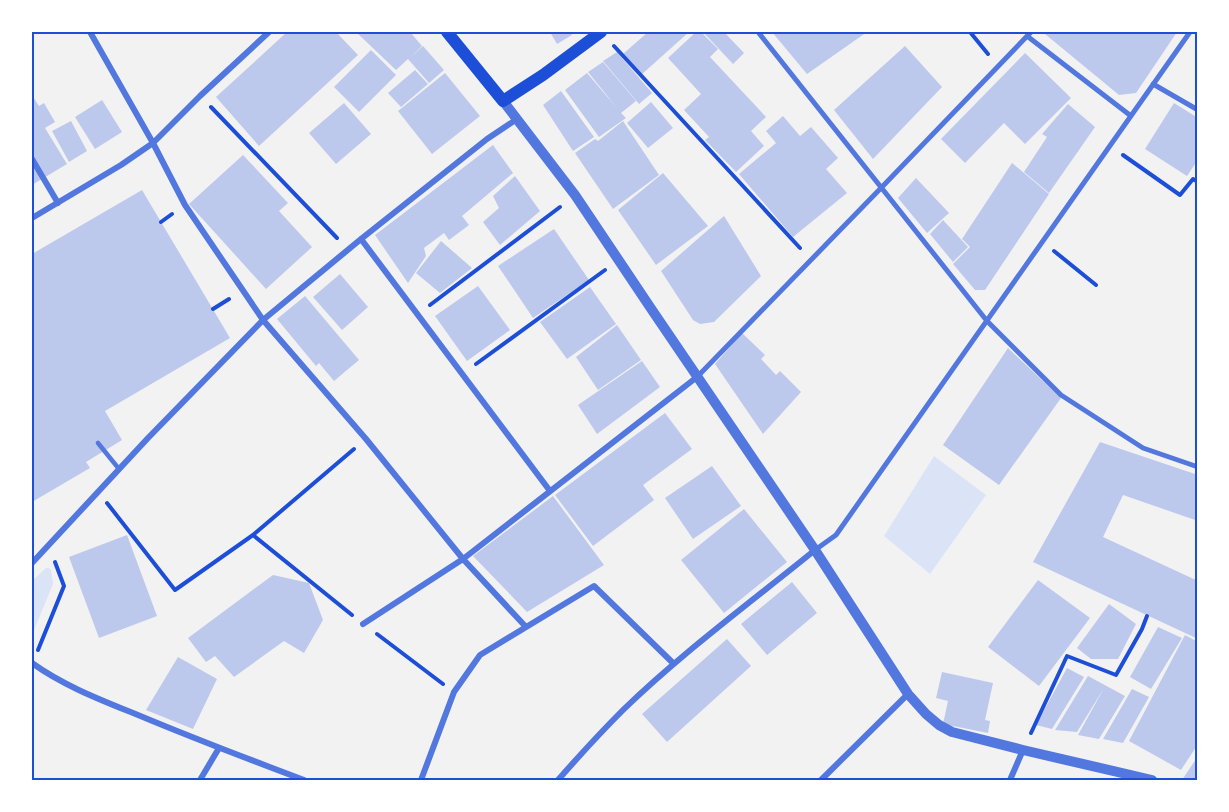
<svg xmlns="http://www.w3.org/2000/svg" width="1229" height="812" font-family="'Source Serif 4',serif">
<rect width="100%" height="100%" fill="#f2f2f2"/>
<path fill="#dbe4f7" d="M 934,456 L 986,495 L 930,574 L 884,536 Z
M 46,568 L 49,568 L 51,570 L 53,584 L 32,635 L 32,581 Z"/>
<path fill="#bdc9ec" d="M 287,32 L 336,32 L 358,55 L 259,146 L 216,97 Z
M 356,32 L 410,32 L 422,46 L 411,57 L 423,46 L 444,70 L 429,83 L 408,59 L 396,70 Z
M 550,32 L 570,32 L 572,35 L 557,44 Z
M 648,32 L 689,32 L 641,75 L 623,54 Z
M 696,32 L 701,32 L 718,49 L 710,57 L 766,117 L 751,131 L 764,146 L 736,172 L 705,140 L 709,137 L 684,110 L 701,94 L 668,58 Z
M 703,32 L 724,32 L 744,53 L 733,64 Z
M 772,32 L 867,32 L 807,74 Z
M 1047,32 L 1177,32 L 1136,93 L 1119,95 L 1045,34 Z
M 905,46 L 942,87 L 873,159 L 834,110 Z
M 371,50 L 396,75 L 359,112 L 334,87 Z
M 617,52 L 652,93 L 639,104 L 603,61 Z
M 1025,53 L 1071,98 L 1025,144 L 1004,123 L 965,163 L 941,139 Z
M 603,62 L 636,101 L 621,113 L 626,118 L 599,137 L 565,90 L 587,73 L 617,108 L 588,72 Z
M 415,70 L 428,84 L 401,107 L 388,93 Z
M 445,73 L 480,116 L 432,154 L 398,111 Z
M 561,91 L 594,137 L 573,151 L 543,105 Z
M 32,95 L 39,106 L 44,103 L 55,122 L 45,128 L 67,164 L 32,185 Z
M 102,100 L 122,132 L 95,149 L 75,117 Z
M 651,102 L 673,128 L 648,148 L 627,123 Z
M 344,103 L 371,134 L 336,164 L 309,133 Z
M 1174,103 L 1198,118 L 1198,162 L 1197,161 L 1187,176 L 1145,149 Z
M 1068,104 L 1095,127 L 1049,193 L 1024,172 L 1047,137 L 1042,134 Z
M 783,116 L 800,136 L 811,127 L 838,158 L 826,169 L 847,193 L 793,237 L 739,174 L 776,143 L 766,131 Z
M 71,121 L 87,151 L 69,162 L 52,131 Z
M 623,121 L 659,175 L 613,209 L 575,153 L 595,139 L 598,141 Z
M 493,145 L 513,173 L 462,216 L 469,225 L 449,240 L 444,233 L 424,248 L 426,256 L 408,283 L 375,235 Z
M 243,155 L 288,203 L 279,211 L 312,247 L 266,289 L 189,204 Z
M 1012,163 L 1049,194 L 985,290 L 975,290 L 953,264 L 970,247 L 962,239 Z
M 663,173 L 708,226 L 656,265 L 618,210 Z
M 515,176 L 540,211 L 500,245 L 483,222 L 499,208 L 493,196 Z
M 916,178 L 949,213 L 927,233 L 898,198 Z
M 142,190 L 230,338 L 105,411 L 122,440 L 86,462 L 90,468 L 32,502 L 32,254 Z
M 724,216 L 761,276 L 714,322 L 700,324 L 693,320 L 661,271 Z
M 943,220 L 968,247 L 953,262 L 930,234 Z
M 554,229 L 589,280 L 533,318 L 498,266 Z
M 441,241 L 472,268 L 440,293 L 416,273 Z
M 340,274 L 368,307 L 342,330 L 313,297 Z
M 478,286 L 510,330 L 467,361 L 435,316 Z
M 590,287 L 616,324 L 567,359 L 540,322 Z
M 305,296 L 359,360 L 334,381 L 319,363 L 316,366 L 277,319 Z
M 617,325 L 641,360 L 598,390 L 576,357 Z
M 742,333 L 765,355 L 761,359 L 776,375 L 780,371 L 801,392 L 763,434 L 715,364 Z
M 1008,348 L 1061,398 L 999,485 L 943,445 Z
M 642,361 L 660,387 L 597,434 L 578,405 Z
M 665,413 L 692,449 L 643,485 L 654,500 L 593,546 L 555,495 Z
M 1100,442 L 1198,475 L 1198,521 L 1123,495 L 1103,537 L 1198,581 L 1198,639 L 1033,562 Z
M 712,466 L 741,506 L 693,539 L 665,498 Z
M 553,496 L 604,565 L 527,612 L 473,556 Z
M 744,509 L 787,562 L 724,613 L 681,560 Z
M 127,535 L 157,616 L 99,638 L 69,557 Z
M 273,575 L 309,583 L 323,620 L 304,653 L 284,641 L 234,677 L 215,656 L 206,662 L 188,638 Z
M 1038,580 L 1090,618 L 1039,686 L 988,647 Z
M 792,582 L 817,613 L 767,655 L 741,624 Z
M 1109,604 L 1136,624 L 1118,659 L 1091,659 L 1077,648 Z
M 1158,627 L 1182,638 L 1151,689 L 1130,677 Z
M 1185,635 L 1198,642 L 1198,744 L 1181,770 L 1129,741 Z
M 727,639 L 751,666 L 667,742 L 642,714 Z
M 178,657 L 217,679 L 193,729 L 146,710 Z
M 1067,668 L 1084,677 L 1052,729 L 1036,725 Z
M 942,672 L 993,683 L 985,720 L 990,721 L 988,733 L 943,724 L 948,701 L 936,698 Z
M 1088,676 L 1125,696 L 1099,739 L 1078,735 L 1104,688 L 1077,732 L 1055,730 Z
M 1132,689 L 1149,697 L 1123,743 L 1103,739 Z
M 1198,756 L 1198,780 L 1182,780 Z"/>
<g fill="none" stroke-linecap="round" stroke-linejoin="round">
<path stroke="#1d4ed8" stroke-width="4" d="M 970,32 L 988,54
M 614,46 L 800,248
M 211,107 L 337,238
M 1123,155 L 1180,195 L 1193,179 L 1198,182
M 161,222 L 172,214
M 1054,251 L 1096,285
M 430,305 L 560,207
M 213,309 L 229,299
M 476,364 L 605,270
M 107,503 L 175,590 L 253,535
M 352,615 L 253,535 L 354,449
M 377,634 L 443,684
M 38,650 L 64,586 L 55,562
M 1031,733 L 1067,656 L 1116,675 L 1142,629 L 1147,616"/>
<path stroke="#5277de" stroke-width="4.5" d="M 98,443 L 119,469"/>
<path stroke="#5277de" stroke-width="5" d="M 758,32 L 987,321 L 1061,395 L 1143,448 L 1198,467
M 1027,36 L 1131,116
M 1153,84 L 1198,110
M 697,377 L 881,188 L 1031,32
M 815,550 L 836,535 L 1190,32"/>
<path stroke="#5277de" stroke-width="6" d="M 90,32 L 153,143 L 185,205 L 263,320 L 366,439 L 463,559 L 526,627
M 32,159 L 58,203
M 32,218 L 121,165 L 153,143 L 200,96 L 269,32
M 361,239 L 550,491
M 32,563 L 148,438 L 263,320 L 361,239 L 487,139 L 517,119
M 363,624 L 463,559 L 697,377
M 32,663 C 64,686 101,700 138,715 C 193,738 248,759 304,780
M 200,780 L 219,748
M 421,780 L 454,692 L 480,655 L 594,586 L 674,664
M 558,780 C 579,756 600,733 623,710 C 683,652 751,602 815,550
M 821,780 L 908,694
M 1010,780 L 1023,750"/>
<path stroke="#5277de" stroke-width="10" d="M 503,101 L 575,195 L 652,310 L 815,550 L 908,694 L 926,714 L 939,725 L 952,732 L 1023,750 L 1152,780"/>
<path stroke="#1d4ed8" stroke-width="12" d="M 447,32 L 503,101 L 543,75 L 601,32"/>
</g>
<rect width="1229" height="812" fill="none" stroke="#ffffff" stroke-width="66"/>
<rect x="33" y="33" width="1163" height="746" fill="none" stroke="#1d4ed8" stroke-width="2"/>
</svg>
